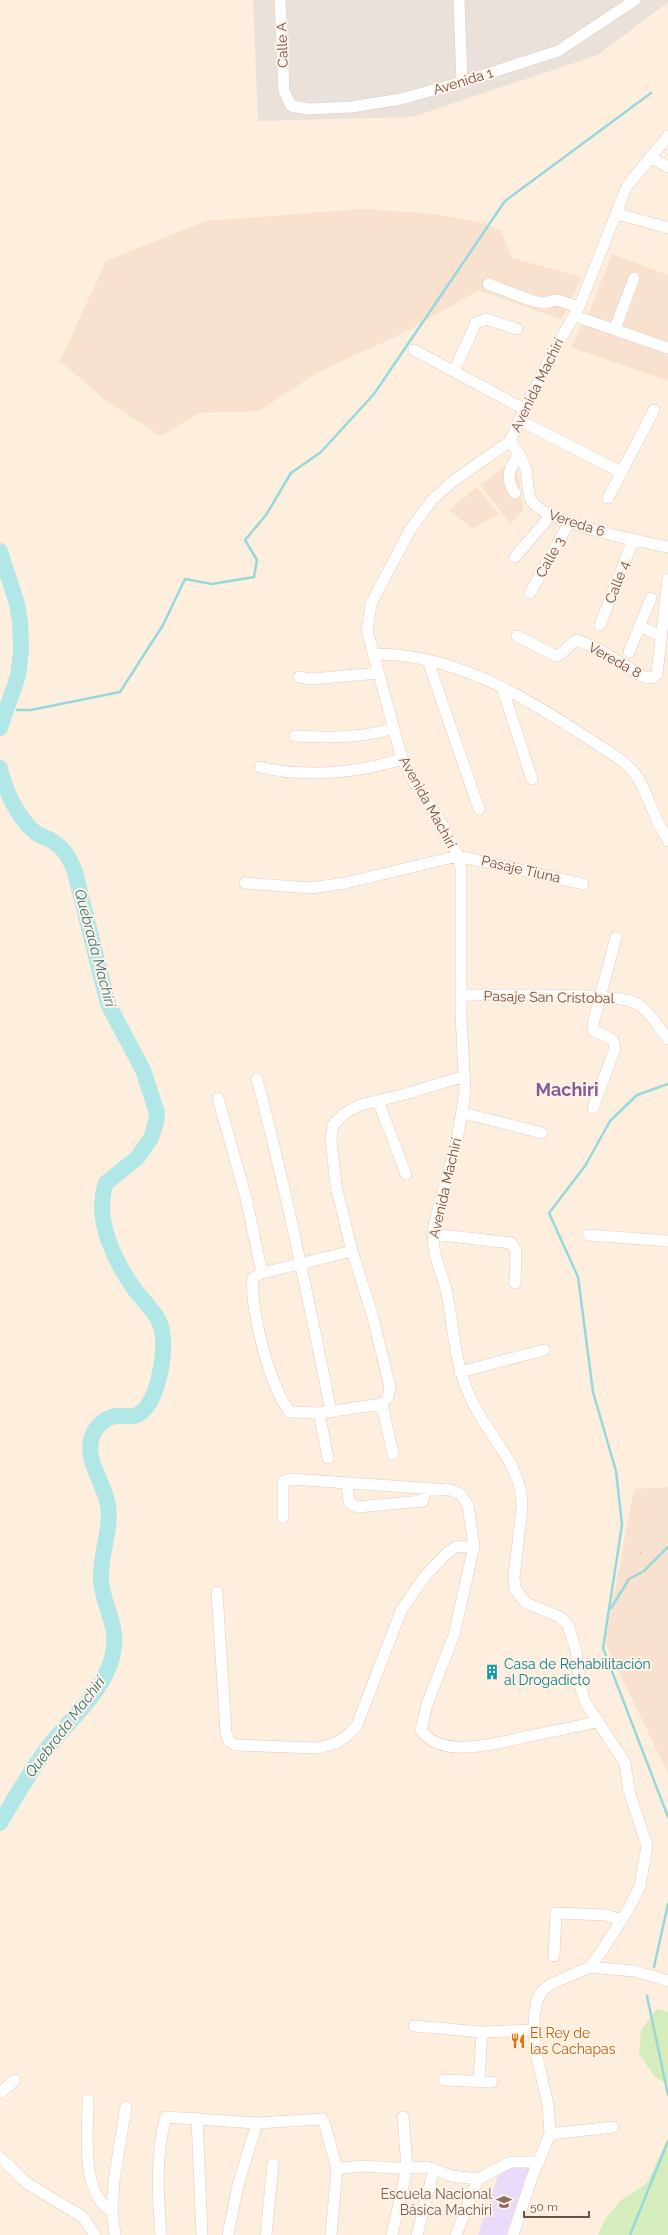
<svg xmlns="http://www.w3.org/2000/svg" width="668" height="2235" font-family="Raleway,sans-serif">
<rect width="100%" height="100%" fill="#feeede"/>
<path fill="#f8e1cf" d="M 363,209 L 435,214 L 483,223 L 501,231 L 512,258 L 582,277 L 562,320 L 491,294 L 477,291 L 402,334 L 320,371 L 259,411 L 199,413 L 161,436 L 106,401 L 60,361 L 106,261 L 205,221 Z
M 612,254 L 668,275 L 668,381 L 571,347 L 591,308 Z
M 514,462 L 520,484 L 523,511 L 511,524 L 480,485 L 500,469 Z
M 477,487 L 499,514 L 473,529 L 449,510 Z
M 668,1487 L 668,1774 L 605,1642 L 634,1489 Z"/>
<path fill="#ebe1db" d="M 253,0 L 668,0 L 668,2 L 598,55 L 412,117 L 258,121 Z"/>
<path fill="#ebdbfa" d="M 526,2166 L 530,2168 L 506,2235 L 478,2235 L 501,2167 Z"/>
<path fill="#d5ecbc" d="M 657,2009 L 668,2012 L 668,2084 L 655,2077 L 639,2054 L 641,2030 Z
M 668,2139 L 668,2235 L 598,2235 L 606,2218 L 621,2200 L 646,2184 Z"/>
<g fill="none" stroke-linecap="round" stroke-linejoin="round">
<path stroke="#97d8db" stroke-width="2.5" d="M 17,710 L 31,710 L 120,692 L 163,625 L 185,579 L 212,584 L 254,577 L 257,560 L 245,540 L 266,515 L 291,473 L 321,452 L 374,394 L 505,201 L 651,93
M 668,1084 L 637,1095 L 610,1121 L 585,1166 L 549,1213 L 578,1277 L 593,1392 L 616,1471 L 622,1525 L 603,1648 L 668,1817
M 611,1608 L 629,1579 L 644,1571 L 668,1547
M 654,1967 L 668,1904
M 647,1996 L 668,2095
M 630,2235 L 668,2141"/>
<path stroke="#b2e7e8" stroke-width="16" d="M 0,551 L 17,604 L 20,622 L 21,650 L 18,676 L 0,728
M 0,768 C 4,788 18,819 35,832 C 39,836 44,837 49,839 C 64,847 69,857 75,872 L 108,1004 L 143,1070 L 157,1113 L 156,1122 L 151,1138 L 137,1158 L 106,1183 C 93,1219 115,1262 135,1290 C 147,1306 161,1315 163,1337 C 165,1357 157,1410 134,1416 C 128,1417 121,1415 115,1416 C 105,1418 95,1427 92,1437 C 84,1460 104,1482 108,1505 C 112,1530 99,1556 101,1582 C 103,1603 117,1625 114,1647 C 110,1686 73,1716 50,1745 C 31,1769 16,1796 0,1823"/>
<g stroke="#e4cbbd" stroke-width="12">
<path id="minor" d="M 280,0 L 284,91 L 291,106 L 309,109 L 351,107 L 401,99 L 462,82 L 558,51 L 635,0
M 459,0 L 462,82
M 650,157 L 668,167
M 618,214 L 668,228
M 488,284 L 530,300 L 543,303 L 557,300 L 579,307
M 575,316 L 668,348
M 615,329 L 634,278
M 414,350 L 524,409
M 454,371 L 476,323 L 486,319 L 517,329
M 519,420 L 621,472
M 510,441 C 517,450 523,459 526,470 C 528,479 527,492 531,500 C 542,522 642,542 668,547
M 515,493 C 505,479 509,466 520,454
M 608,498 L 654,410
M 515,557 L 551,515
M 530,593 L 570,521
M 600,625 L 633,540
M 639,626 L 661,636
M 517,636 L 556,656 C 566,653 568,644 577,640 L 596,648 L 644,677 L 652,678 L 657,674 L 668,579
M 629,652 L 651,598
M 373,654 C 453,653 524,696 589,739 C 602,748 620,757 631,769 C 643,782 649,803 657,820 C 660,827 665,834 668,841
M 428,661 L 479,809
M 299,677 L 311,679 L 378,673
M 502,687 L 532,779
M 295,736 C 328,738 360,738 392,729
M 260,767 C 305,778 358,773 402,759
M 245,883 L 311,888 L 345,883 L 458,856 L 583,884
M 462,995 C 494,996 617,991 638,1004 C 650,1012 659,1028 668,1039
M 257,1079 C 286,1189 309,1300 331,1412
M 218,1098 L 246,1198 L 262,1273
M 378,1101 L 406,1174
M 593,1108 L 615,1048 L 613,1040 L 593,1030 L 593,1024 L 616,937
M 463,1113 L 542,1133
M 433,1234 L 511,1243 L 516,1251 L 515,1283
M 588,1235 L 668,1241
M 352,1251 L 262,1273 L 253,1278 C 249,1306 271,1391 290,1412 L 319,1413 L 382,1404 L 388,1397 L 390,1387 L 372,1314 L 352,1251 L 336,1186 L 331,1138 L 333,1125 L 345,1113 L 360,1105 L 402,1095 L 465,1076
M 460,1372 L 544,1350
M 382,1404 L 393,1454
M 319,1413 L 328,1458
M 347,1483 L 349,1502 L 357,1507 L 423,1501 L 425,1488
M 283,1517 L 283,1482 L 291,1479 L 450,1490 L 461,1494 L 468,1506 L 474,1546 L 454,1635 L 427,1704 L 421,1730 C 441,1759 493,1744 521,1738 C 547,1732 573,1728 599,1721
M 217,1592 L 226,1733 L 229,1741 L 236,1745 L 319,1748 L 336,1743 L 348,1735 L 357,1725 L 401,1611 L 411,1596 L 426,1575 L 447,1553 L 456,1547 L 474,1546
M 554,1956 L 556,1913 L 606,1915 L 622,1920
M 590,1967 L 635,1971 L 668,1981
M 414,2026 L 482,2032 L 534,2030
M 444,2080 L 492,2082
M 479,2081 L 482,2032
M 0,2093 L 15,2080
M 88,2100 C 88,2131 80,2194 112,2211 L 115,2235
M 197,2118 L 202,2235
M 550,2134 L 613,2127
M 0,2157 L 28,2184 L 83,2217 L 95,2235
M 337,2169 L 360,2166 L 397,2168 L 426,2167 L 452,2176 L 478,2179 L 511,2162 L 539,2162
M 112,2211 L 114,2180 L 126,2107
M 161,2235 C 158,2196 155,2155 166,2117 L 257,2123 L 322,2119 L 324,2122 L 337,2169 L 331,2235
M 228,2235 L 238,2185 L 257,2123
M 266,2235 L 273,2164
M 392,2235 L 407,2168 L 403,2117
M 417,2235 L 434,2169
M 456,2235 L 478,2179
M 513,2235 L 532,2177 L 550,2134 L 548,2105 L 535,2048 L 534,2019 L 537,2000 L 542,1991 L 551,1984 L 590,1967 L 603,1949 L 629,1908 L 640,1886 L 647,1846 L 629,1791 L 625,1763 L 585,1702 L 580,1685 L 576,1650 L 568,1625 L 560,1617 L 526,1603 L 515,1589 L 514,1577 L 522,1508 C 523,1467 491,1439 474,1405 C 453,1365 455,1331 446,1290 C 440,1265 430,1253 434,1225 L 457,1140 L 465,1092 L 461,1014 L 461,869 L 458,856 L 444,827 L 415,784 L 402,759 L 367,630 L 371,605 L 374,598 L 410,530 L 432,500 L 452,482 L 510,441 L 549,359 L 579,307 L 627,186 L 668,136"/>
</g>
<use href="#minor" stroke="#fff" stroke-width="11"/>
</g>
<defs>
<g id="building-bare" transform="scale(1.2)"><path d="M-4-6H4V6H1V3H-1V6H-4ZM-2.5-4.3h1.7v1.8h-1.7ZM.8-4.3h1.7v1.8H.8ZM-2.5-1h1.7V.8h-1.7ZM.8-1h1.7V.8H.8Z" fill="#0f9aa8" stroke="#fff2e6" stroke-width="2.5" paint-order="stroke"/></g>
<g id="restaurant-bare" transform="scale(1.2)"><path d="M-5-6h1v4h1v-4h1v4h1v-4h1v5L-1.5 .5V6h-2V.5L-5-1ZM5-6V6H3V1.5H1.5Q1.5-4 5-6Z" fill="#e8710a" stroke="#fff2e6" stroke-width="2.5" paint-order="stroke"/></g>
<g id="school-bare" transform="scale(1.2)"><path d="M0-5L7-2L0 1L-7-2ZM-4 1L0 2.5L4 1V4Q0 6-4 4Z" fill="#8d6e63" stroke="#fff2e6" stroke-width="2.5" paint-order="stroke"/></g>
</defs>
<g fill-rule="evenodd">
<use href="#building-bare" x="492" y="1672"/>
<use href="#restaurant-bare" x="518" y="2041"/>
<use href="#school-bare" x="504" y="2202"/>
</g>
<g text-anchor="middle" dominant-baseline="central" stroke-width="4" stroke-linejoin="round" paint-order="stroke">
<g font-size="14" fill="#755045" stroke="#fff2e6">
<text transform="translate(282 45) rotate(-92)">Calle A</text>
<text transform="translate(463 81) rotate(-17)">Avenida 1</text>
<text transform="translate(537 385) rotate(-64)">Avenida Machirí</text>
<text transform="translate(577 523) rotate(18)">Vereda 6</text>
<text transform="translate(550 557) rotate(-61)">Calle 3</text>
<text transform="translate(617 582) rotate(-69)">Calle 4</text>
<text transform="translate(615 660) rotate(29)">Vereda 8</text>
<text transform="translate(428 802) rotate(61)">Avenida Machirí</text>
<text transform="translate(521 869) rotate(13)">Pasaje Tiuna</text>
<text transform="translate(549 997) rotate(1)">Pasaje San Cristobal</text>
<text transform="translate(445 1188) rotate(-77)">Avenida Machirí</text>
</g>
<g font-size="14" fill="#0d838f" stroke="#fff2e6" text-anchor="start">
<text x="504" y="1664">Casa de Rehabilitación<tspan x="504" dy="16">al Drogadicto</tspan></text>
</g>
<g font-size="14" fill="#c56008" stroke="#fff2e6" text-anchor="start">
<text x="530" y="2033">El Rey de<tspan x="530" dy="16">las Cachapas</tspan></text>
</g>
<g font-size="14" fill="#785e54" stroke="#fff2e6" text-anchor="end">
<text x="492" y="2194">Escuela Nacional<tspan x="492" dy="16">Básica Machiri</tspan></text>
</g>
<g font-size="15" font-style="italic" fill="#37797d" stroke="#fff2e6">
<text transform="translate(95 948) rotate(75)">Quebrada Machirí</text>
<text transform="translate(65 1727) rotate(-53)">Quebrada Machirí</text>
</g>
<g font-size="18" font-weight="bold" fill="#7f5f9a" stroke="#fff2e6">
<text x="567" y="1089">Machiri</text>
</g>
</g>
<path d="M524 2211v6h65v-6" fill="none" stroke="#755045" stroke-width="2"/>
<text x="530" y="2211" font-size="12" fill="#755045" stroke="#fff2e6" stroke-width="3" paint-order="stroke">50 m</text>
</svg>
